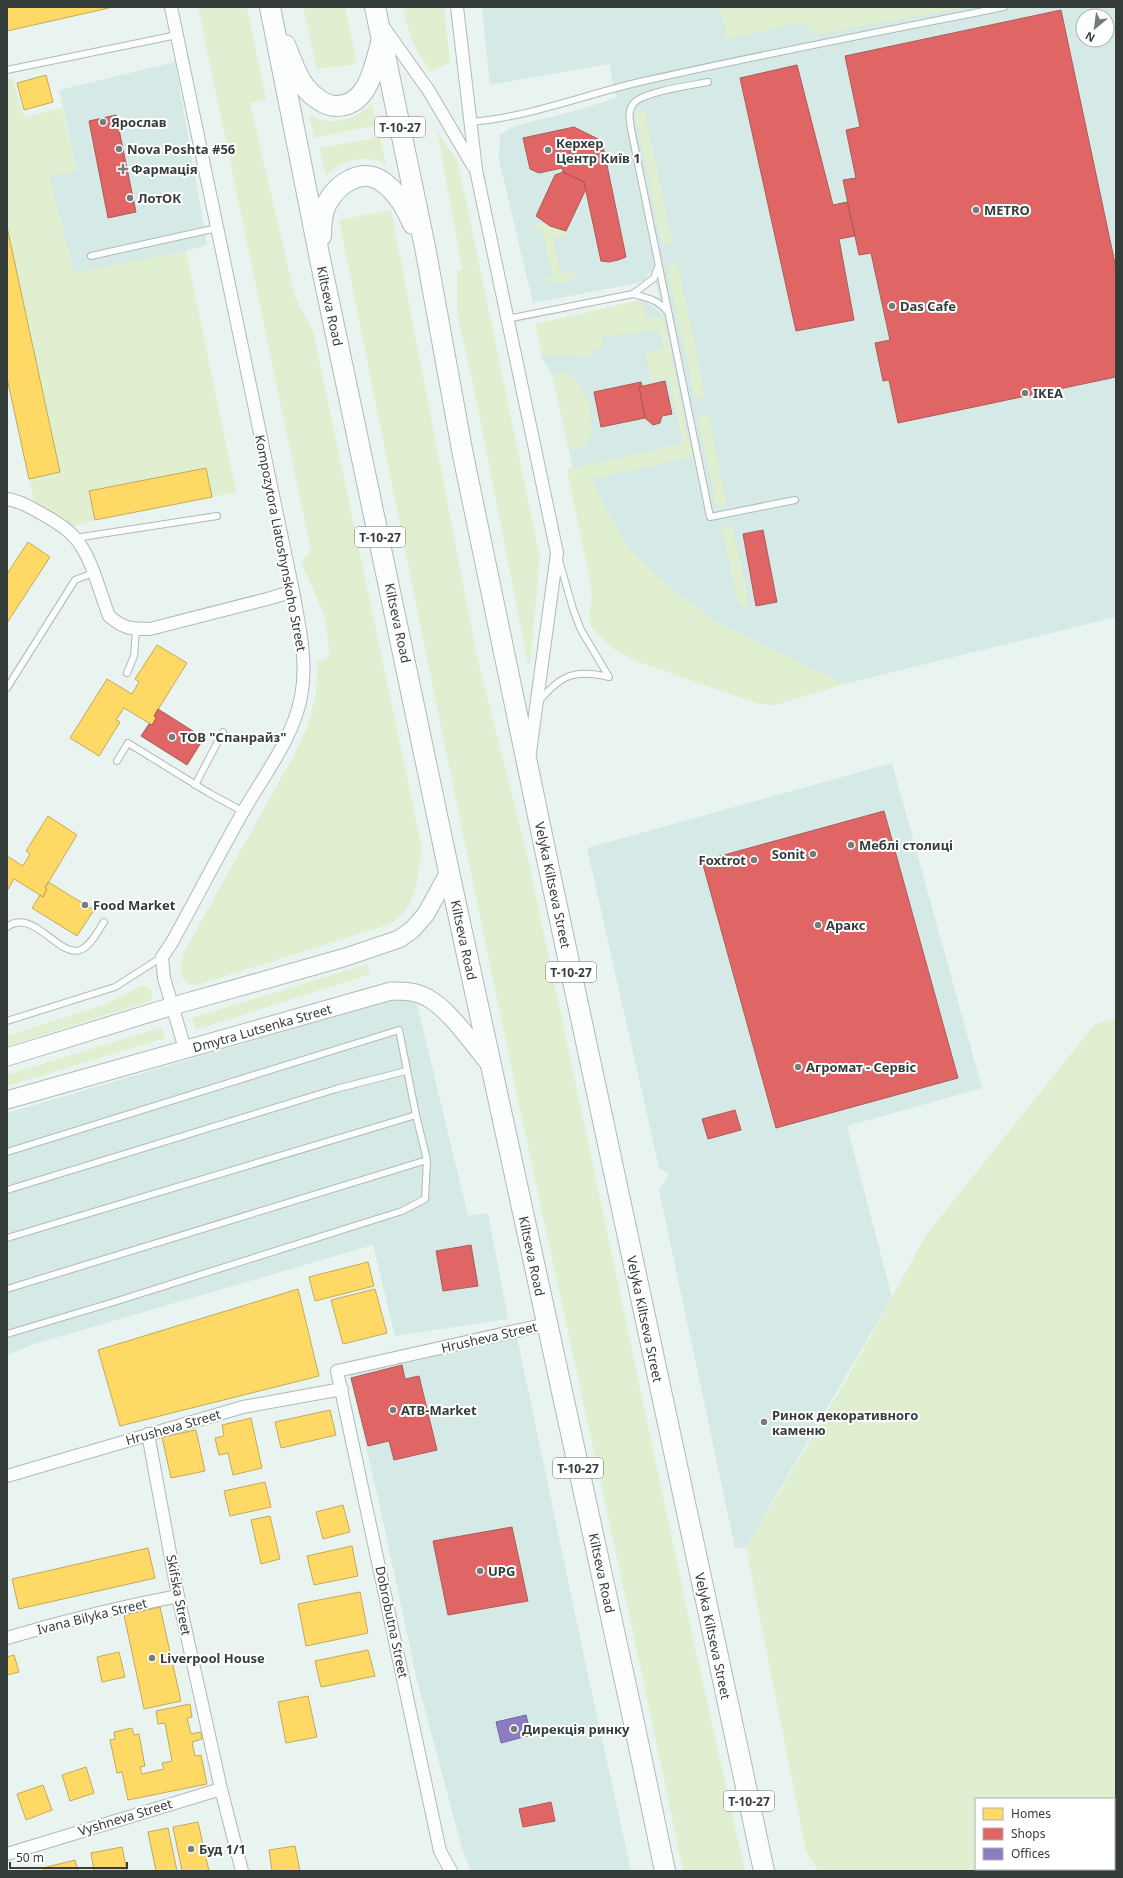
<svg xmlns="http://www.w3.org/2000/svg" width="1123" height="1878" font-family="'Noto Sans',sans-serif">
<rect width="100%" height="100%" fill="#e9f4f1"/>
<path fill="#d5eae6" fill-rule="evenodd" d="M 482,7 L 1116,7 L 1116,617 L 844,684 L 717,622 L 674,591 L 648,568 L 629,549 L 606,510 L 592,479 L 576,483 L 552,374 L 542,358 L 536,324 L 641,300 L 650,304 L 663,315 L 653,270 L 644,280 L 638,283 L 533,303 L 499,160 L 500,135 L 512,127 L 581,109 L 616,98 L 609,64 L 490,85 ZM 1083,16 L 1107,16 L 1107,40 L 1083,40 Z
M 175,62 L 207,245 L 186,251 L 74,274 L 49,176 L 77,170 L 59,90 Z
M 892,763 L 982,1088 L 847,1126 L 892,1297 L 746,1547 L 735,1548 L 659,1190 L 669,1174 L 659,1168 L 587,848 Z
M 401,997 L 417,1004 L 468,1216 L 488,1213 L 508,1319 L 395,1336 L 373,1245 L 34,1344 L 7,1355 L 7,1113 Z
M 517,1337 L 582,1647 L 631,1871 L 471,1871 L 463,1852 L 417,1680 L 378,1498 L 349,1373 Z"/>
<path fill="#dfefd0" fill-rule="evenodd" d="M 198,7 L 247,7 L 266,99 L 250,103 L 295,297 L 313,331 L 422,848 C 417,880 419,904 390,924 L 197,985 C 176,983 180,968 184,952 L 295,753 L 308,725 L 316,694 L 317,662 L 330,656 L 325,617 L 301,562 L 311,551 Z
M 303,7 L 345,7 L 357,64 L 317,69 Z
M 403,7 L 444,7 L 450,63 L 431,71 C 413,47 409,37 403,7 Z
M 720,7 L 965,7 L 814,35 L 803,22 L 727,39 Z
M 7,79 L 13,79 L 24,117 L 62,108 L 77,170 L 49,176 L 74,273 L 186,251 L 236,492 L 212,497 L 206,468 L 89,491 L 95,520 L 71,527 L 35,504 L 29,479 L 60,472 L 7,227 Z
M 372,104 L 377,125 L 314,138 L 309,115 C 332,127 353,121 372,104 Z
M 637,110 L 645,112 L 672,241 L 670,245 L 662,243 L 635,114 Z
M 437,131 L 458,162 L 540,558 L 530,663 L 528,664 L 475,394 L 457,313 L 457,271 L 462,269 Z
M 380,137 L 386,164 C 364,155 343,158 326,176 L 319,148 Z
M 391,210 L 477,656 L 527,854 L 694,1643 L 745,1871 L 683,1871 C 631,1617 574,1363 520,1109 C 458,813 398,517 339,220 Z
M 540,223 L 552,224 L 569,235 L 553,239 L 561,274 L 579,271 C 572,285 554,284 540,279 L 553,276 L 542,228 L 530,231 L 531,227 Z
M 674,263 L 678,265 L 705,395 L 702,399 L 698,399 L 695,397 L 667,268 L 670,264 Z
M 641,300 L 646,318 L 663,316 L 692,457 L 592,479 L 606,510 L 629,549 L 674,591 L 717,622 L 844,684 L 776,705 L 759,704 L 638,662 L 615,650 L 592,628 L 589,621 L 592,591 L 567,470 L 683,443 L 669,379 L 651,381 L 645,352 L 664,349 L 660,330 L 602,336 L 602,348 L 591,349 L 591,357 C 571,359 564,349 542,358 L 536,324 Z
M 560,372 C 566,374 572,376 576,380 C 588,393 599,430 586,444 C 581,449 576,450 569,449 L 552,374 Z
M 705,415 L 709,418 L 726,502 L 724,506 L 719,506 L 716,504 L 698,420 L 700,416 Z
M 729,524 L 733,528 L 749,603 L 747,608 L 739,605 L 722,530 L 725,525 Z
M 368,964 L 370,974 L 196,1030 L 192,1018 Z
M 143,985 L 151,989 L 152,995 L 151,1001 L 7,1046 L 7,1036 L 104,1005 Z
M 1116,1018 L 1116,1871 L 818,1871 L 806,1851 L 746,1547 L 848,1377 L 926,1235 L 1094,1025 ZM 976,1799 L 1114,1799 L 1114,1869 L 976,1869 Z
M 162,1027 L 165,1038 L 7,1086 L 7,1075 Z"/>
<path fill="#ffd966" stroke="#c2aa59" d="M 7,7 L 109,7 L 109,8 L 7,31 Z
M 46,75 L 53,102 L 24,110 L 17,83 Z
M 7,227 L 60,472 L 29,479 L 7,378 Z
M 206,468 L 212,497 L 95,520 L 89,491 Z
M 28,542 L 50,557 L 7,623 L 7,574 Z
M 157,645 L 187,663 L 154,716 L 156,718 L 152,725 L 124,708 L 116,720 L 120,722 L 99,756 L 70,738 L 107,679 L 132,694 L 139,682 L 135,679 Z
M 48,816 L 77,835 L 45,888 L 47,889 L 43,897 L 14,879 L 7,891 L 7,856 L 23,866 L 30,854 L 26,851 Z
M 48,882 L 94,910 L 77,936 L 32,908 L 40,895 L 43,897 L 47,889 L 45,888 Z
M 368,1262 L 374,1286 L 315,1301 L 309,1277 Z
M 298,1289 L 319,1376 L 120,1426 L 98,1350 Z
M 375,1289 L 387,1333 L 343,1344 L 331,1300 Z
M 330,1410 L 336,1435 L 281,1448 L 275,1422 Z
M 251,1418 L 262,1468 L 233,1475 L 228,1453 L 219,1455 L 215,1438 L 224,1436 L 222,1425 Z
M 196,1430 L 205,1471 L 171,1478 L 162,1437 Z
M 265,1482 L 271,1507 L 230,1516 L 224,1491 Z
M 343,1505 L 350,1532 L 323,1539 L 316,1512 Z
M 270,1516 L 280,1559 L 261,1564 L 251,1520 Z
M 352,1546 L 358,1576 L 314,1585 L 307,1556 Z
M 148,1548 L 155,1578 L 19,1609 L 12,1579 Z
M 360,1592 L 368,1633 L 306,1646 L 298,1604 Z
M 160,1607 L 181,1701 L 144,1709 L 124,1615 Z
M 368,1650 L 375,1676 L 321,1687 L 315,1661 Z
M 119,1652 L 125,1677 L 102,1682 L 97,1657 Z
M 14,1655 L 19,1672 L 7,1675 L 7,1657 Z
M 308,1696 L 317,1737 L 286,1743 L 278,1702 Z
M 190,1704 L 192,1717 L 187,1718 L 191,1734 L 201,1732 L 202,1739 L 192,1742 L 195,1756 L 201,1755 L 207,1784 L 128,1800 L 122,1772 L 117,1773 L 110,1740 L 115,1739 L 114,1732 L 132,1728 L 134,1735 L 139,1734 L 145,1766 L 140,1767 L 142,1774 L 164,1769 L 162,1763 L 172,1761 L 165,1723 L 158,1724 L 156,1711 Z
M 86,1767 L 94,1793 L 70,1801 L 62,1775 Z
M 43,1785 L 52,1810 L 26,1820 L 17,1794 Z
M 198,1822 L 209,1871 L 182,1871 L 173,1827 Z
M 168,1828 L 177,1871 L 156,1871 L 148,1832 Z
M 295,1846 L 300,1871 L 272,1871 L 269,1850 Z
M 122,1847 L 127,1871 L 94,1871 L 91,1853 Z
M 75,1860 L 78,1871 L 44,1871 L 43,1868 Z"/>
<path fill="#e06666" stroke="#ad5a59" d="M 1061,10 L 1116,268 L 1116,377 L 898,423 L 889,380 L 883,381 L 875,343 L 890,340 L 871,253 L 859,255 L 843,180 L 856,178 L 846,130 L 860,127 L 845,56 Z
M 797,65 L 833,205 L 847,202 L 855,236 L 839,239 L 854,320 L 796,331 L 740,78 Z
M 116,115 L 136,212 L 108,218 L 89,121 Z
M 574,127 L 602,141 L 626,257 L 618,260 L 609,262 L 601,261 L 584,182 L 563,172 L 562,168 L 539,173 L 530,169 L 523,138 Z
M 563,172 L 584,182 L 586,189 L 566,231 L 550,226 L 536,216 L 555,175 Z
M 665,381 L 672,414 L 662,416 L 660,423 L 653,425 L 645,418 L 639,387 Z
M 641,382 L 642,386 L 639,387 L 645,418 L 601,427 L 594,392 Z
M 763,530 L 777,602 L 756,606 L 743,534 Z
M 158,709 L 204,738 L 187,765 L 141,736 L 149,724 L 152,725 L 156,718 L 154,716 Z
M 884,811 L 958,1078 L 776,1128 L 702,861 Z
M 735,1110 L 741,1130 L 708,1139 L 702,1119 Z
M 471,1245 L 478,1286 L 443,1291 L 436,1251 Z
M 402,1365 L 405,1379 L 419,1376 L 437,1450 L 394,1460 L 389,1441 L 368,1446 L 351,1378 Z
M 512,1527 L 528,1601 L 448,1615 L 433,1541 Z
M 551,1802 L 555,1821 L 523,1827 L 519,1809 Z"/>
<path fill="#8e7cc3" stroke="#73699a" d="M 526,1715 L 531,1735 L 501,1743 L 496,1722 Z"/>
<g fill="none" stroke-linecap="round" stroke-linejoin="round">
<g stroke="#b0bab7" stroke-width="8">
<path id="service" d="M 7,70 L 177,35
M 708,82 C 693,85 642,92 634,103 C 627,111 630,120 631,129 L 710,517 L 795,500
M 471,122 C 530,117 586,94 644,81 C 763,54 884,31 1004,7
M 91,256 L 217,228
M 633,294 C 647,298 657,299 667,311
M 507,319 L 633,294 L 654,278 L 658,267
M 75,538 L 217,516
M 127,673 L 134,656 L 136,629
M 7,688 L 75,580 L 93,573
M 540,700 C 562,674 576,669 609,677 L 581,630 L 573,609 L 559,560
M 117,761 L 128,743 L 209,793 L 244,812
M 195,785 L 223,732
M 7,927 C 33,907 59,958 80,950 C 90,947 98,931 104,922
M 7,1021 L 115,987 L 162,957
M 7,1152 L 399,1030 L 416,1115 L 427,1160 L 425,1199 L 402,1211 L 114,1302 L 7,1334
M 7,1190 L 336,1089 L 406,1071
M 7,1238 L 416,1115
M 7,1289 L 427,1160"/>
</g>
<g stroke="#b0bab7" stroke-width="14">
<path id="minor" d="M 171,7 L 293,591 C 299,626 308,661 301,697 C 293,738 265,774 244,810 C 219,854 196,899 171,944 L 162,957 L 164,978 L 185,1049
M 457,7 L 476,170 L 557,553 L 530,752
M 382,25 L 429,91 L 473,166
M 7,499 C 20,501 32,508 44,515 C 55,521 68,529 76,539 C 92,558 100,593 109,616 C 124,629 131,629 150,629 L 271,598 L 293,591
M 148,1434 L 178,1596 L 221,1789 L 242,1871
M 7,1476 L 243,1407 L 342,1389
M 7,1638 C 64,1621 120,1607 178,1596
M 7,1854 L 221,1789
M 451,1871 L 440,1851 L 337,1371 L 547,1324"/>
</g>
<g stroke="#b0bab7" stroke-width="19">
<path id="secondary" d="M 7,1057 L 173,1006 L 346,957 L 399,939 L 412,930 L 426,914 L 449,872
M 7,1100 L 391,991 C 404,991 416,991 428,998 C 450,1010 474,1046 491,1066"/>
</g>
<g stroke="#b0bab7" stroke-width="22">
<path id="trunk" d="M 270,7 L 320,259 L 449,872 L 633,1718 L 665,1871
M 375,7 L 425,247 L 463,455 L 552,883 L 764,1871
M 285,45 C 291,58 296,76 305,87 C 312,96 325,106 336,106 C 368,106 374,68 381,43
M 321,236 C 321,225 322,212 327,203 C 338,183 362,167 383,182 C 398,193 406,208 413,224"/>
</g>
<use href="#service" stroke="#fcfdfd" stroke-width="6"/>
<use href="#minor" stroke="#fcfdfd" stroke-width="12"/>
<use href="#secondary" stroke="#fcfdfd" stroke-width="17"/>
<use href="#trunk" stroke="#fcfdfd" stroke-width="20"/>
</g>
<g fill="#747d7b" stroke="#fff" stroke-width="1.5">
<circle cx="103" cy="122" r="4"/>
<circle cx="119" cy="149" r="4"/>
<circle cx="548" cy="150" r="4"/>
<path d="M121 163h4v4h4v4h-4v4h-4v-4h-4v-4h4z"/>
<circle cx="130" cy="198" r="4"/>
<circle cx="976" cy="210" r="4"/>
<circle cx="892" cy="306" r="4"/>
<circle cx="1025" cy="393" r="4"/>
<circle cx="172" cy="737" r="4"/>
<circle cx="851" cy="845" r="4"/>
<circle cx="813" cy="854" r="4"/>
<circle cx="754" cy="860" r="4"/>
<circle cx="85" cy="905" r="4"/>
<circle cx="818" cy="925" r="4"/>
<circle cx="798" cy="1067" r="4"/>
<circle cx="393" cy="1410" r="4"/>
<circle cx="764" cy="1422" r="4"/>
<circle cx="480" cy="1571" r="4"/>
<circle cx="152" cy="1658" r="4"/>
<circle cx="514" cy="1729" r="4"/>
<circle cx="191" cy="1849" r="4"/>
</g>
<g text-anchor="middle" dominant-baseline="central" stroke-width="4" stroke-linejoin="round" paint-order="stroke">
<g fill="#fff" stroke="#727776" stroke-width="1">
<rect x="375" y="117" width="50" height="20" rx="3"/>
<rect x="355" y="527" width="50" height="20" rx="3"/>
<rect x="546" y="962" width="50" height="20" rx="3"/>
<rect x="553" y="1458" width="50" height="20" rx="3"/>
<rect x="724" y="1791" width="50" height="20" rx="3"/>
</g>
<g font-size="12" font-weight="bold" fill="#353d3b">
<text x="400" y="127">Т-10-27</text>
<text x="380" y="537">Т-10-27</text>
<text x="571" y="972">Т-10-27</text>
<text x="578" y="1468">Т-10-27</text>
<text x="749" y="1801">Т-10-27</text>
</g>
<g font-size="13" font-weight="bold" fill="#353d3b" stroke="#fff" text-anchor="start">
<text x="111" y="122">Ярослав</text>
<text x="556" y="143">Керхер<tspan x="556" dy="15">Центр Київ 1</tspan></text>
<text x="127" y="149">Nova Poshta #56</text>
<text x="131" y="169">Фармація</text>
<text x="138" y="198">ЛотОК</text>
<text x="984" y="210">METRO</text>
<text x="900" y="306">Das Cafe</text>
<text x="1033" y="393">IKEA</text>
<text x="180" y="737">ТОВ "Спанрайз"</text>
<text x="859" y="845">Меблі столиці</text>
<text x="805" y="854" text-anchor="end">Sonit</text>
<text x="746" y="860" text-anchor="end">Foxtrot</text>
<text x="93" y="905">Food Market</text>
<text x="826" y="925">Аракс</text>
<text x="806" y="1067">Агромат - Сервіс</text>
<text x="401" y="1410">ATB-Market</text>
<text x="772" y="1415">Ринок декоративного<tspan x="772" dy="15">каменю</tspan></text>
<text x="488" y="1571">UPG</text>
<text x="160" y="1658">Liverpool House</text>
<text x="522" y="1729">Дирекція ринку</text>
<text x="199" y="1849">Буд 1/1</text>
</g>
<g font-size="13" fill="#353d3b" stroke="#fff">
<text transform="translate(330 306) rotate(78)">Kiltseva Road</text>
<text transform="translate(281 543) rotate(79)">Kompozytora Liatoshynskoho Street</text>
<text transform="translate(398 623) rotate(78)">Kiltseva Road</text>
<text transform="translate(553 885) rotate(78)">Velyka Kiltseva Street</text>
<text transform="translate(464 940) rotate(78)">Kiltseva Road</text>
<text transform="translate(262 1028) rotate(-16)">Dmytra Lutsenka Street</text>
<text transform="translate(532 1256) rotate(78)">Kiltseva Road</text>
<text transform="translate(645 1319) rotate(78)">Velyka Kiltseva Street</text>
<text transform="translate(489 1337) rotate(-13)">Hrusheva Street</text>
<text transform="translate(173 1427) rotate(-16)">Hrusheva Street</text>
<text transform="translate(602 1573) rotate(78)">Kiltseva Road</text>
<text transform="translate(179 1595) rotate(79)">Skifska Street</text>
<text transform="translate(92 1616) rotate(-14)">Ivana Bilyka Street</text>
<text transform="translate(392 1622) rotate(78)">Dobrobutna Street</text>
<text transform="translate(713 1636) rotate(78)">Velyka Kiltseva Street</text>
<text transform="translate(125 1817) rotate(-17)">Vyshneva Street</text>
</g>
</g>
<rect width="1123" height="1878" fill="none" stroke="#353d3b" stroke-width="16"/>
<rect x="975" y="1798" width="140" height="72" fill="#ffffff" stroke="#aeb1b1"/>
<rect x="983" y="1808" width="20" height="12" fill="#ffd966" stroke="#aeb1b1"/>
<text x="1011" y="1818" font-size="12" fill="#353d3b">Homes</text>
<rect x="983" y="1828" width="20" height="12" fill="#e06666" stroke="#aeb1b1"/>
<text x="1011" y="1838" font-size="12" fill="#353d3b">Shops</text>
<rect x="983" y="1848" width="20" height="12" fill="#8e7cc3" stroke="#aeb1b1"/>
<text x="1011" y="1858" font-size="12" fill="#353d3b">Offices</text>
<g transform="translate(1095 28) rotate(209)"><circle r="19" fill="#ffffff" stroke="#aeb1b1"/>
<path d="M0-3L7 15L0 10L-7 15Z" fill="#747d7b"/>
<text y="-6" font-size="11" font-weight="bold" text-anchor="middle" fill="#353d3b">N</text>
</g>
<path d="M10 1862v6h117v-6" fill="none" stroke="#353d3b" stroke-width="2"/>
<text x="16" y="1862" font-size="12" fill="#353d3b" stroke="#ffffff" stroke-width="3" paint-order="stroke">50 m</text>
</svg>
